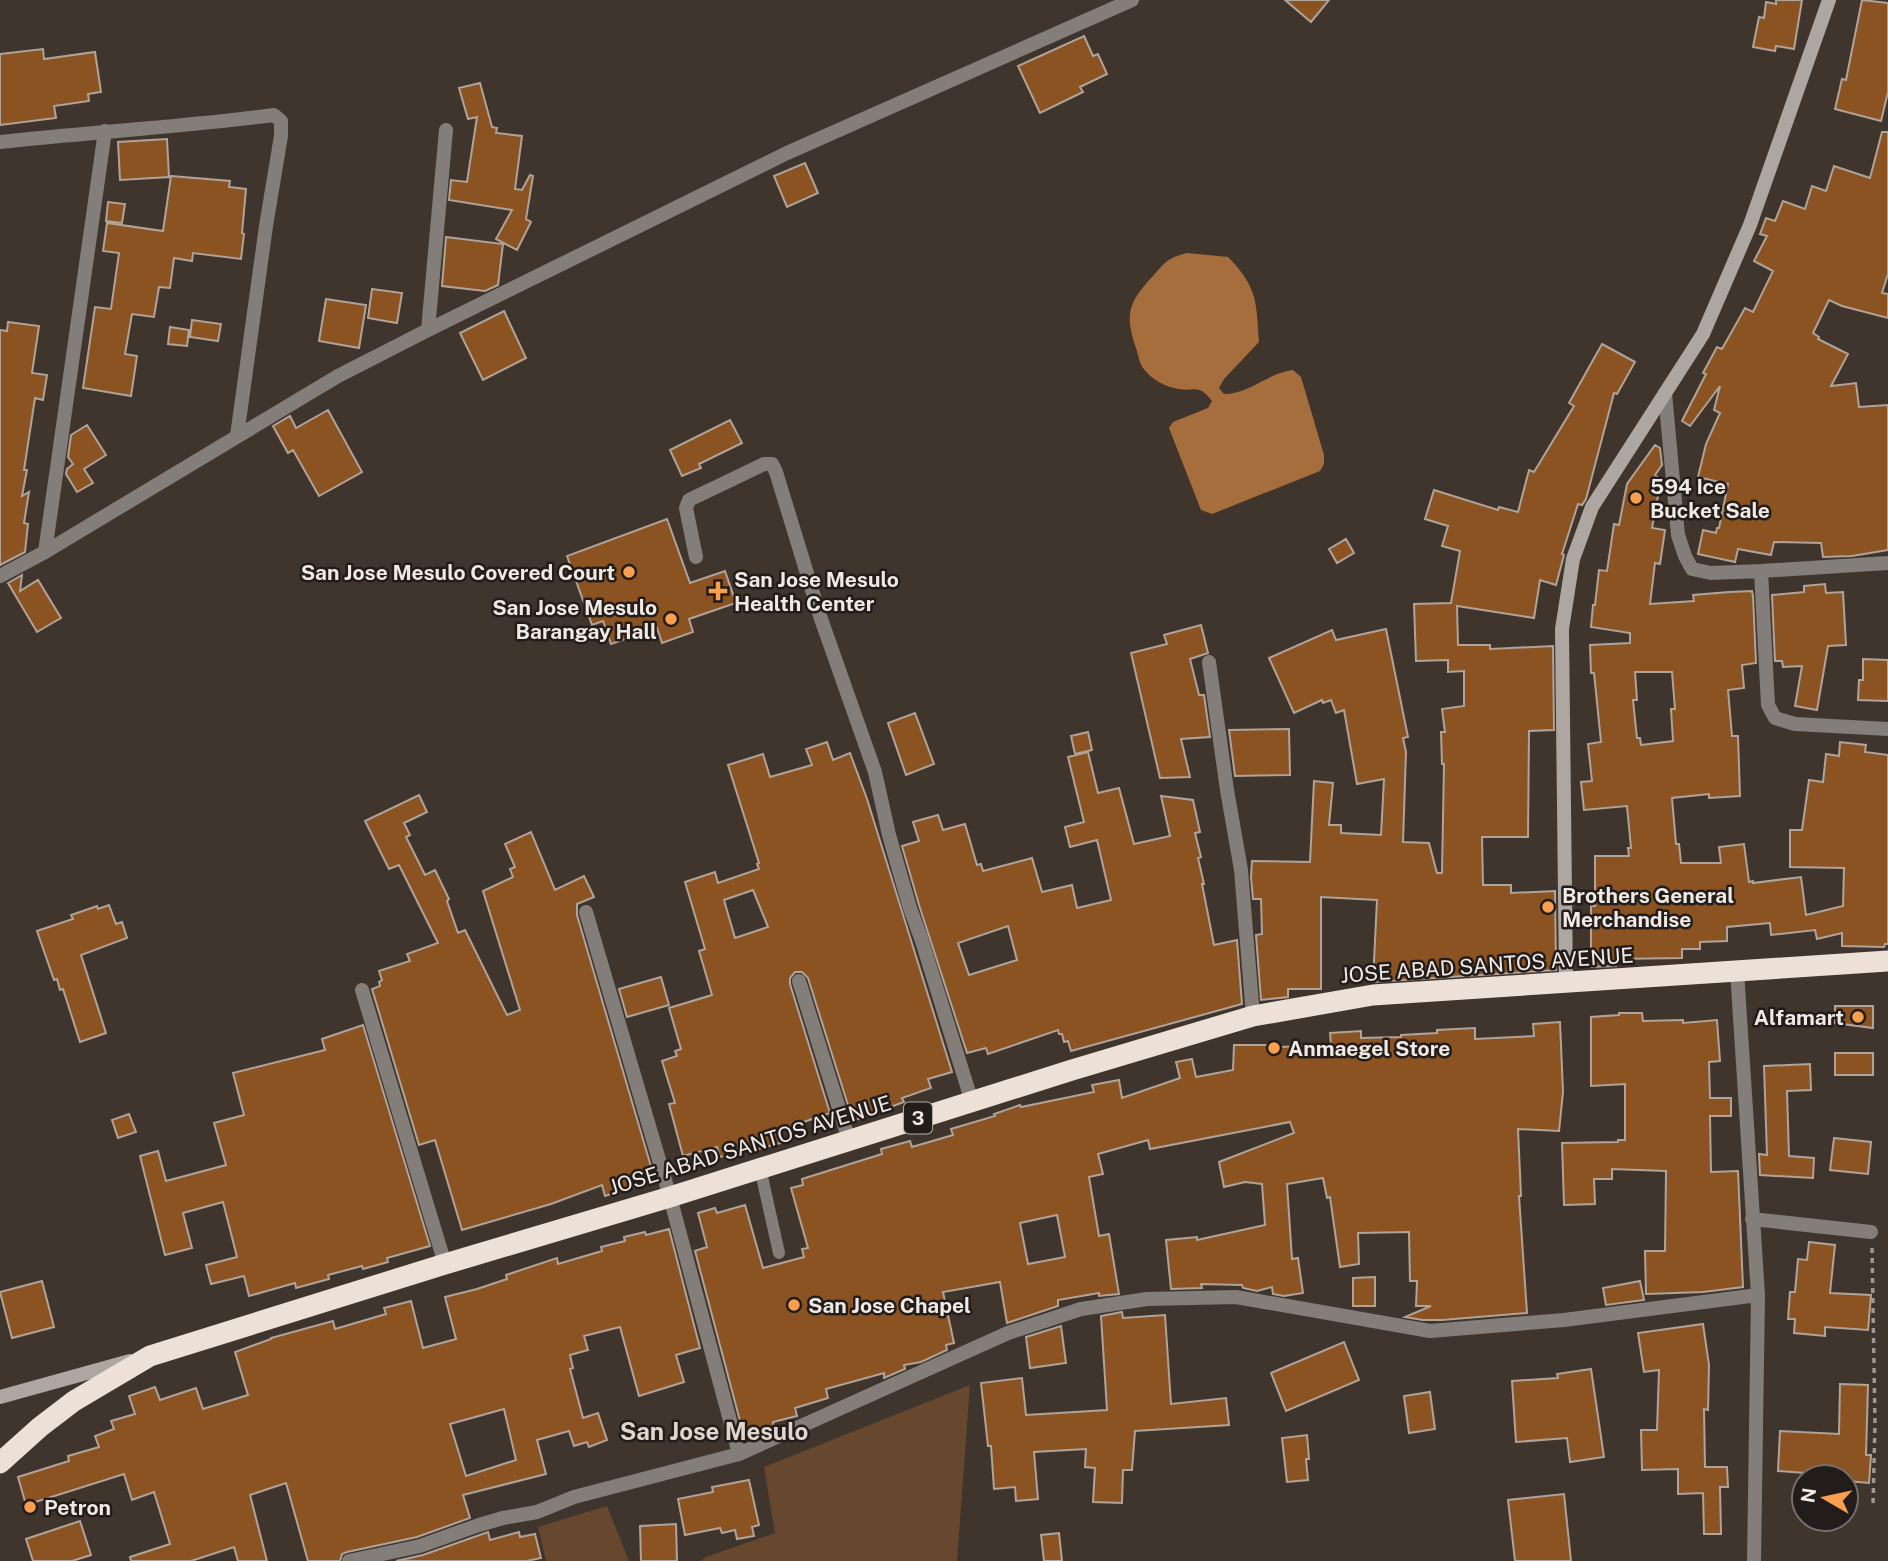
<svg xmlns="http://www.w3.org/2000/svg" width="1888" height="1561" font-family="'Public Sans',sans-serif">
<rect width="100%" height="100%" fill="#3f352d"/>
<path fill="#67472d" d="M 970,1385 L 957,1561 L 700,1561 L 706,1557 L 775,1533 L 764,1467 Z
M 607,1506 L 629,1561 L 546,1561 L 538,1527 Z"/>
<path fill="#a76e3d" d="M 1187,253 L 1228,257 C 1258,288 1256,301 1259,342 L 1224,379 L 1219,388 L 1224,394 C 1249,394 1268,373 1293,370 L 1301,377 L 1324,455 L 1324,464 L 1320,471 L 1212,514 L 1201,510 L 1169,428 L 1173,422 L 1208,408 L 1212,401 C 1198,383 1194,392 1179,389 C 1165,387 1151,379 1143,368 C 1139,362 1138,354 1136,348 C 1124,313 1129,302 1153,276 C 1166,261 1168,258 1187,253 Z"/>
<path fill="#8a5321" stroke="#afa39a" stroke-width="2" fill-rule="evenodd" d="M 1285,0 L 1329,0 L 1311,22 Z
M 1776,0 L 1802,0 L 1794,49 L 1776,46 L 1775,51 L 1753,47 L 1759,17 L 1764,18 L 1766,2 L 1776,4 Z
M 1862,0 L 1888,3 L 1888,92 L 1881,121 L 1835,109 L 1842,79 L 1846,80 Z
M 1084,36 L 1093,56 L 1098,54 L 1107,74 L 1080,87 L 1083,92 L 1040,113 L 1018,66 Z
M 43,49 L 44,59 L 95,52 L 101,92 L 88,94 L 89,101 L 54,106 L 56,118 L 0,125 L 0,54 Z
M 480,83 L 492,127 L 497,128 L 496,133 L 522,136 L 515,189 L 522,190 L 530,175 L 533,176 L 526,219 L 531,222 L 517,250 L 496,239 L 512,210 L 449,200 L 451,180 L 467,182 L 477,117 L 468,119 L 459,88 Z
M 1882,132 L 1888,132 L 1888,274 L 1882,293 L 1888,294 L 1888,318 L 1842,306 L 1829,300 L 1813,333 L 1819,337 L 1818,339 L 1848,354 L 1831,386 L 1856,383 L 1859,407 L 1888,405 L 1888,550 L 1852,556 L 1823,557 L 1821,543 L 1774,542 L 1771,555 L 1738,549 L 1735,562 L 1698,554 L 1703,530 L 1716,533 L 1717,528 L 1719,528 L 1728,484 L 1698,477 L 1706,444 L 1720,413 L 1714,410 L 1720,386 L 1690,426 L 1682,421 L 1706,374 L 1703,373 L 1717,347 L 1722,349 L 1745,308 L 1753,312 L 1773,271 L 1754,261 L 1767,236 L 1760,234 L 1766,218 L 1775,221 L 1783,201 L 1805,209 L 1812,186 L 1826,191 L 1834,166 L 1870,178 Z
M 167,139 L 169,177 L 120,180 L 118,142 Z
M 805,163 L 818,193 L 787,207 L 774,176 Z
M 171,176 L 230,181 L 229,187 L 246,189 L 242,233 L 244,234 L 241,259 L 193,253 L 192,261 L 174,258 L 170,288 L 159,287 L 154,317 L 132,314 L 125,354 L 137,356 L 131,396 L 83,388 L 95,307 L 111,309 L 119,253 L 103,251 L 107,223 L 163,231 Z
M 108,202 L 125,204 L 122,223 L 106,221 Z
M 446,237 L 503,244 L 498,285 L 485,291 L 442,286 Z
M 372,289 L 402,293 L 397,323 L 368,318 Z
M 326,299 L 366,305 L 359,348 L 319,341 Z
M 504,311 L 526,358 L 483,380 L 460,333 Z
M 192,320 L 221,324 L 218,341 L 190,337 Z
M 8,322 L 39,326 L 32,373 L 47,375 L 43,400 L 35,398 L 24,470 L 27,470 L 22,496 L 29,492 L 24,523 L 28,524 L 25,552 L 0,565 L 0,330 L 7,331 Z
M 170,327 L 189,330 L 187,346 L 168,344 Z
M 1602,344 L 1635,362 L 1617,394 L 1614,393 L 1586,499 L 1582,505 L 1578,504 L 1562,554 L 1564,555 L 1556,585 L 1540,580 L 1534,618 L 1457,606 L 1458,645 L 1490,645 L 1490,649 L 1553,646 L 1554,730 L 1529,731 L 1528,837 L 1482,837 L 1483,885 L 1511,885 L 1511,893 L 1555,891 L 1556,970 L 1373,982 L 1377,900 L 1321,897 L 1321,989 L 1288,989 L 1288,997 L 1261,1000 L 1256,935 L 1262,934 L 1261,899 L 1253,899 L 1251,877 L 1252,861 L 1310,862 L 1314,781 L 1333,783 L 1329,825 L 1341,825 L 1341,833 L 1381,835 L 1384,779 L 1357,784 L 1344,710 L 1336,713 L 1331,700 L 1323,703 L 1322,700 L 1294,713 L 1269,658 L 1332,630 L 1336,640 L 1386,629 L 1408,737 L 1403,738 L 1406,752 L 1403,842 L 1429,843 L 1437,873 L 1442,873 L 1444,764 L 1442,764 L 1441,732 L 1445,732 L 1442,709 L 1464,706 L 1464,671 L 1448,672 L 1448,660 L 1416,661 L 1414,604 L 1451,603 L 1460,551 L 1442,546 L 1448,526 L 1425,519 L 1434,490 L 1498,510 L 1499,507 L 1518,512 L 1529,470 L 1534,472 L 1574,406 L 1569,403 Z
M 328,410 L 362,472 L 319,496 L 293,450 L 288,453 L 273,426 L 290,416 L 296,428 Z
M 730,420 L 742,443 L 699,464 L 701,468 L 682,476 L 670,450 Z
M 87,425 L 106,455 L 84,469 L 93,483 L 77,492 L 66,474 L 67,469 L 73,464 L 68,457 L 71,435 Z
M 1655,445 L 1660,448 L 1662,465 L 1655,475 L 1663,481 L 1664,488 L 1658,496 L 1652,528 L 1665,530 L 1660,564 L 1655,563 L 1650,604 L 1694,601 L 1693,595 L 1729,592 L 1752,591 L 1753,596 L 1756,663 L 1742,665 L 1744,688 L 1728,690 L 1732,736 L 1738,736 L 1740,796 L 1709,798 L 1709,794 L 1672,798 L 1676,844 L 1679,844 L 1681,863 L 1721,863 L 1719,847 L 1744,844 L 1749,882 L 1753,881 L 1753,883 L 1801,877 L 1806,915 L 1843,906 L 1844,868 L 1790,867 L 1790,830 L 1802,830 L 1809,780 L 1823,782 L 1826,754 L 1839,756 L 1840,742 L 1866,745 L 1865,752 L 1888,755 L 1888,944 L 1885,944 L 1884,947 L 1842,946 L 1842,933 L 1817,939 L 1815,930 L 1771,935 L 1770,923 L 1727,927 L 1727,941 L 1700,942 L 1700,949 L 1682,949 L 1682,958 L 1616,959 L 1616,966 L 1591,967 L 1591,906 L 1595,906 L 1595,856 L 1629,856 L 1628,848 L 1631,848 L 1627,806 L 1584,810 L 1581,782 L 1592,781 L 1588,744 L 1601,742 L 1594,673 L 1591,673 L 1590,645 L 1630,643 L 1630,633 L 1591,627 L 1593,605 L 1595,605 L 1599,570 L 1607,571 L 1614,524 L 1619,525 L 1627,484 ZM 1635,672 L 1672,672 L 1675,709 L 1671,709 L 1673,741 L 1641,745 L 1640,738 L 1637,738 L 1633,700 L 1637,700 Z
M 667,519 L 690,583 L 725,571 L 736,603 L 689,619 L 693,632 L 662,643 L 657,628 L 611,644 L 603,621 L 592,625 L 567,556 Z
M 1346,539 L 1354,553 L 1337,563 L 1329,549 Z
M 22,575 L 20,591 L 38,580 L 61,618 L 37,632 L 8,583 Z
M 1825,584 L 1826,593 L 1843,592 L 1846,645 L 1828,646 L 1817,710 L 1795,706 L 1802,666 L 1783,667 L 1782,661 L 1775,661 L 1772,595 L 1804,592 L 1804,586 Z
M 1201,625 L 1208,653 L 1190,659 L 1199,695 L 1204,695 L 1210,737 L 1181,739 L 1190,777 L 1160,778 L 1131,653 L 1167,644 L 1164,635 Z
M 1863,659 L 1888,660 L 1888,701 L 1858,700 L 1859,680 L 1863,680 Z
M 915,713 L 934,764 L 906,775 L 888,723 Z
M 1289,729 L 1290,775 L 1235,776 L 1229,730 Z
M 1088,732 L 1092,750 L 1075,754 L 1071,736 Z
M 827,742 L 833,760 L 850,753 L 867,799 L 952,1072 L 928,1079 L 931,1088 L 902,1098 L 904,1102 L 853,1121 L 808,978 L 802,972 L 795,972 L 790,978 L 790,984 L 830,1113 L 780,1130 L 784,1142 L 755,1150 L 754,1148 L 720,1157 L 717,1147 L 683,1156 L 669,1104 L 675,1103 L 662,1061 L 677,1056 L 675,1051 L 681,1049 L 669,1008 L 712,995 L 699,951 L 705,949 L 685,882 L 715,872 L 718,883 L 759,869 L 757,864 L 759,863 L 728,765 L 763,754 L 770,777 L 812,765 L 806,749 ZM 753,890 L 768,927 L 735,938 L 724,900 Z
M 1088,752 L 1098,793 L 1119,788 L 1134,844 L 1170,836 L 1161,796 L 1193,800 L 1200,832 L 1195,833 L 1201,857 L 1198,858 L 1204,884 L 1202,884 L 1214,945 L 1237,940 L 1242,1004 L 1071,1051 L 1068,1041 L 1064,1042 L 1062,1034 L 1059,1034 L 1058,1030 L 988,1054 L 986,1048 L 967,1053 L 919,905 L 902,846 L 919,841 L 913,822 L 938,815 L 943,830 L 965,824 L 977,865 L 981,864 L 983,871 L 1032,858 L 1042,892 L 1072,885 L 1077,908 L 1111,900 L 1097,840 L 1070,847 L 1065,827 L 1084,822 L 1068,757 ZM 1008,926 L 1017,960 L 969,975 L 958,943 Z
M 419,795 L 427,812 L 404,823 L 410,835 L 406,837 L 425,875 L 435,870 L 449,899 L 447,901 L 458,933 L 465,930 L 507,1015 L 520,1010 L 483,891 L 513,877 L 510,869 L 515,867 L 505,844 L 531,832 L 555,890 L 584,876 L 594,897 L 577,904 L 577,915 L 655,1180 L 605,1196 L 602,1185 L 551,1204 L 462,1230 L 435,1140 L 419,1145 L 372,989 L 380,986 L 379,982 L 382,980 L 379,971 L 410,961 L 407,954 L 438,943 L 399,865 L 389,869 L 365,821 Z
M 109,905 L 116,924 L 122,922 L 127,938 L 81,955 L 106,1033 L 80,1042 L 63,989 L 60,990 L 57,979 L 54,980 L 37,931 L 73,919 L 71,915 L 97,906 L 98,909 Z
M 661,977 L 669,1005 L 627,1017 L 619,989 Z
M 1835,1006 L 1873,1006 L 1873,1028 L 1835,1023 Z
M 1619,1013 L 1642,1013 L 1643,1021 L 1683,1020 L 1683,1023 L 1717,1020 L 1720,1061 L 1709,1062 L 1710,1098 L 1731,1098 L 1731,1116 L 1710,1116 L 1711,1172 L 1738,1171 L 1743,1287 L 1703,1292 L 1646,1294 L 1645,1251 L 1665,1251 L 1666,1171 L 1612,1169 L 1612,1179 L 1594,1179 L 1595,1204 L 1564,1205 L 1562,1143 L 1618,1142 L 1618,1140 L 1625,1140 L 1625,1084 L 1591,1086 L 1591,1017 L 1619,1015 Z
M 1560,1022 L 1563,1092 L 1559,1131 L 1518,1129 L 1521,1196 L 1519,1196 L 1527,1313 L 1442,1320 L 1423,1320 L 1405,1317 L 1431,1306 L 1416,1306 L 1417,1281 L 1410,1281 L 1409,1232 L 1358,1233 L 1359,1264 L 1340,1267 L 1330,1197 L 1327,1198 L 1323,1178 L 1287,1184 L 1292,1259 L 1298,1258 L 1303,1293 L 1284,1296 L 1273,1294 L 1272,1287 L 1257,1291 L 1243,1288 L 1242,1285 L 1201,1284 L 1202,1288 L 1171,1289 L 1166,1240 L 1197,1237 L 1197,1240 L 1265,1225 L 1262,1184 L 1245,1182 L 1224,1187 L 1219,1162 L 1294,1133 L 1290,1122 L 1150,1149 L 1148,1140 L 1098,1154 L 1103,1174 L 1089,1177 L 1099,1236 L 1109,1234 L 1119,1294 L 1099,1296 L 1099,1293 L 1058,1300 L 1058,1306 L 1007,1323 L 1000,1282 L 943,1292 L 954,1343 L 946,1345 L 947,1350 L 921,1362 L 904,1365 L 905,1369 L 884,1378 L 884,1373 L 826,1389 L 828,1398 L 795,1408 L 797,1416 L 773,1422 L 774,1428 L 770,1429 L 744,1436 L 695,1251 L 707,1247 L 698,1213 L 715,1208 L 717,1213 L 745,1205 L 763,1268 L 804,1257 L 802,1249 L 808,1248 L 791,1188 L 803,1185 L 802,1179 L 882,1154 L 881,1149 L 910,1141 L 912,1147 L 953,1135 L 951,1129 L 995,1116 L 994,1114 L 1020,1105 L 1021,1107 L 1094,1092 L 1092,1085 L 1119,1080 L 1122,1098 L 1180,1078 L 1176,1062 L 1192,1059 L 1196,1077 L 1233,1070 L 1234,1045 L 1280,1045 L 1280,1047 L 1331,1045 L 1330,1033 L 1361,1031 L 1361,1038 L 1401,1037 L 1401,1035 L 1437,1033 L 1437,1030 L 1475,1028 L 1475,1039 L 1534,1036 L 1533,1024 ZM 1057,1215 L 1065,1257 L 1028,1264 L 1020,1223 Z
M 363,1025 L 430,1246 L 387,1258 L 388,1262 L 363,1269 L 362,1266 L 328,1275 L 329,1279 L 296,1288 L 295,1283 L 249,1296 L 244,1276 L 211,1284 L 206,1265 L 237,1257 L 223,1202 L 183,1213 L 192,1248 L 165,1255 L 140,1156 L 158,1151 L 166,1181 L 226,1165 L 214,1123 L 244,1115 L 233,1073 L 325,1050 L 322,1039 Z
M 1835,1053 L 1873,1053 L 1873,1075 L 1835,1075 Z
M 1810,1064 L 1811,1090 L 1787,1091 L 1789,1156 L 1814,1158 L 1813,1178 L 1760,1175 L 1759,1154 L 1767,1155 L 1764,1066 Z
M 129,1114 L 136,1132 L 118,1138 L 112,1120 Z
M 1834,1138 L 1871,1142 L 1868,1174 L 1830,1170 Z
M 669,1229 L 700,1348 L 676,1355 L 684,1382 L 639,1396 L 620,1327 L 584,1336 L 588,1350 L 570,1355 L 573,1368 L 570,1369 L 583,1418 L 598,1413 L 607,1440 L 589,1447 L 587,1442 L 574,1446 L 569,1431 L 537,1440 L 546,1474 L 463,1495 L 470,1518 L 417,1537 L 347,1552 L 342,1554 L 340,1561 L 308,1561 L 286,1483 L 250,1495 L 267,1561 L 238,1561 L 234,1547 L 191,1561 L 131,1561 L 130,1557 L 170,1544 L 154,1492 L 132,1500 L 124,1474 L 26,1505 L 18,1477 L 69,1461 L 68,1456 L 99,1447 L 95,1436 L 114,1429 L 111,1421 L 135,1414 L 129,1396 L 155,1387 L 160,1400 L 196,1388 L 203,1409 L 248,1395 L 235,1352 L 271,1339 L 271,1338 L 333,1321 L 335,1329 L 386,1314 L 384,1308 L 411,1301 L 423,1348 L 456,1339 L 445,1297 L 477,1289 L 507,1279 L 506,1275 L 557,1258 L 558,1264 L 602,1251 L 601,1247 L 625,1241 L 624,1237 L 645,1232 L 646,1235 ZM 504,1409 L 516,1460 L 466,1476 L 450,1424 Z
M 1809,1242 L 1835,1245 L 1830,1293 L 1871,1295 L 1868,1330 L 1825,1327 L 1825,1336 L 1794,1333 L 1795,1319 L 1788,1319 L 1790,1292 L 1795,1292 L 1798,1259 L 1807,1260 Z
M 1375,1277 L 1375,1306 L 1353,1306 L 1353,1278 Z
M 42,1281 L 54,1327 L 12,1338 L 0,1292 Z
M 1640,1281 L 1644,1300 L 1606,1305 L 1603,1288 Z
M 1122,1312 L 1123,1318 L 1165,1315 L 1171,1404 L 1226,1398 L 1229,1425 L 1135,1431 L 1132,1470 L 1123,1470 L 1122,1503 L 1093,1502 L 1095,1468 L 1085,1467 L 1086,1449 L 1034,1452 L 1038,1499 L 1016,1501 L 1015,1487 L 994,1489 L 991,1446 L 988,1446 L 981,1383 L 1022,1378 L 1026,1415 L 1107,1410 L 1101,1316 Z
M 1703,1324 L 1709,1365 L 1708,1410 L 1704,1409 L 1705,1467 L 1727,1467 L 1728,1487 L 1720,1487 L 1721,1534 L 1704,1534 L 1703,1493 L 1678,1494 L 1678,1469 L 1642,1470 L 1641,1430 L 1657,1430 L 1659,1370 L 1644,1372 L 1638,1333 Z
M 1061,1326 L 1066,1363 L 1030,1368 L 1026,1337 Z
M 1344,1342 L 1359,1380 L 1286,1411 L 1271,1373 Z
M 1591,1369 L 1604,1457 L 1570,1462 L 1567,1438 L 1516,1442 L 1512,1381 L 1558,1378 L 1557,1374 Z
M 1840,1384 L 1868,1385 L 1866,1455 L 1871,1455 L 1869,1483 L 1847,1481 L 1848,1476 L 1778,1471 L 1780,1431 L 1839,1434 Z
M 1430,1392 L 1435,1429 L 1409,1433 L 1404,1396 Z
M 1307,1435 L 1309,1459 L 1306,1459 L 1308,1480 L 1287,1482 L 1282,1438 Z
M 749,1480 L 759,1525 L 752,1527 L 754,1536 L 737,1539 L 735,1530 L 722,1533 L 720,1528 L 685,1535 L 678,1499 L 713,1492 L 712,1487 Z
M 1564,1494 L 1571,1561 L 1515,1561 L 1508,1500 Z
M 80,1521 L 91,1555 L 72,1561 L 33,1561 L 26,1539 Z
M 676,1524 L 677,1561 L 641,1561 L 640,1526 Z
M 488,1532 L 490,1540 L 519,1532 L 520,1537 L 535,1534 L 541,1558 L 527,1561 L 396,1561 L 423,1555 Z
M 1059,1533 L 1062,1561 L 1044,1561 L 1041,1535 Z"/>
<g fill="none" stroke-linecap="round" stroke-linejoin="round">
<path stroke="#9f9791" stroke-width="3.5" stroke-dasharray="5 5" stroke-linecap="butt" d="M 1872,1248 L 1875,1423 L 1873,1505"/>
<path stroke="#837e7a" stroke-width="12" d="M 760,1168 L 779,1253"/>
<path stroke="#837e7a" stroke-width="14" d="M 0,142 C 91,132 183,127 274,115 L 281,121 L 281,136 L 266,226 L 237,436
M 428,330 L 446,130
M 1665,393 L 1678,535 L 1685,556 L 1692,569 L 1711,573 L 1761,571 L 1888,563
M 45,552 L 105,131
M 696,557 L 686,508 L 689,500 L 764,464 L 772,464 L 776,472 L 820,616 L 875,772 L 889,835 L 910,908 L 921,938 L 972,1102
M 1761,571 L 1768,705 L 1775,718 L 1795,724 L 1888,729
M 0,576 L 45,552 L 338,376 L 428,330 L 787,153 L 1132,0
M 1209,662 L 1227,790 L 1241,870 L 1253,1016
M 586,912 L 670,1197 L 739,1454
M 1737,971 L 1758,1295 L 1754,1561
M 799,981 L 849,1140
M 362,990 L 445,1264
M 1752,1219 L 1871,1232
M 349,1561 L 420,1546 L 479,1525 L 503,1518 L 537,1512 L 574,1497 L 739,1454 L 1008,1333 L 1081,1309 L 1147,1299 L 1236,1297 L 1430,1331 L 1564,1320 L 1758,1295"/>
<path stroke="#aea6a0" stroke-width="14" d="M 1566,983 L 1562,629 L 1573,559 L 1592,507 L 1703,334 L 1750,225 L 1829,0
M 0,1397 L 130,1361"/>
<path stroke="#ede0d6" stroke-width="21" d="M 0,1463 L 40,1427 L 74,1401 L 150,1356 L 445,1264 L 670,1197 L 1072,1070 L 1253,1016 L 1373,995 L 1888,961"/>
</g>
<g fill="#fa9f4f" stroke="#221d1a" stroke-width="2.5">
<circle cx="1636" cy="498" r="7"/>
<circle cx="629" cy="572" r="7"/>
<path d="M714.5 580.5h7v7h7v7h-7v7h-7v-7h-7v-7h7z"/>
<circle cx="671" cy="619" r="7"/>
<circle cx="1548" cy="907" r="7"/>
<circle cx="1858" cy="1017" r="7"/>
<circle cx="1274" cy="1048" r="7"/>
<circle cx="794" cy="1305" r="7"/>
<circle cx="30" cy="1507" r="7"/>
</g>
<g text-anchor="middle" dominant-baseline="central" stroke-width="5" stroke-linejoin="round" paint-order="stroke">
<rect fill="#221d1a" stroke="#b2aca7" stroke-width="2" x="904" y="1102.5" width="28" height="31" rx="5"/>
<g font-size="19" font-weight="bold" fill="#f0e9e4">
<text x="918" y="1118">3</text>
</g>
<g font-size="21" font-weight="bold" fill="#f0e9e4" stroke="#221d1a" text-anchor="start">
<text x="1650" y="486">594 Ice<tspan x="1650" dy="24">Bucket Sale</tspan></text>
<text x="615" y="572" text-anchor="end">San Jose Mesulo Covered Court</text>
<text x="734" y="579">San Jose Mesulo<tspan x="734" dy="24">Health Center</tspan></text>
<text x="657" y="607" text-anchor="end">San Jose Mesulo<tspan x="657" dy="24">Barangay Hall</tspan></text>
<text x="1562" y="895">Brothers General<tspan x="1562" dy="24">Merchandise</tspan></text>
<text x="1844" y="1017" text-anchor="end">Alfamart</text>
<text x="1288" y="1048">Anmaegel Store</text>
<text x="808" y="1305">San Jose Chapel</text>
<text x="44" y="1507">Petron</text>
</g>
<g font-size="21" fill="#f0e9e4" stroke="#221d1a">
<text transform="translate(1487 965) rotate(-4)">JOSE ABAD SANTOS AVENUE</text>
<text transform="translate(750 1145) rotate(-17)">JOSE ABAD SANTOS AVENUE</text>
</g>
<g font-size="24" font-weight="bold" fill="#e2d6cc" stroke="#221d1a">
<text x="714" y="1431">San Jose Mesulo</text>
</g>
</g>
<g transform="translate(1825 1498) rotate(279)"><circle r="33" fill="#221d1a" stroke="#746f6b" stroke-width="2"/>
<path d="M0-5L12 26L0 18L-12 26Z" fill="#fa9f4f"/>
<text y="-10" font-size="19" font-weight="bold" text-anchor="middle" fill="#f0e9e4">N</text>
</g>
</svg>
